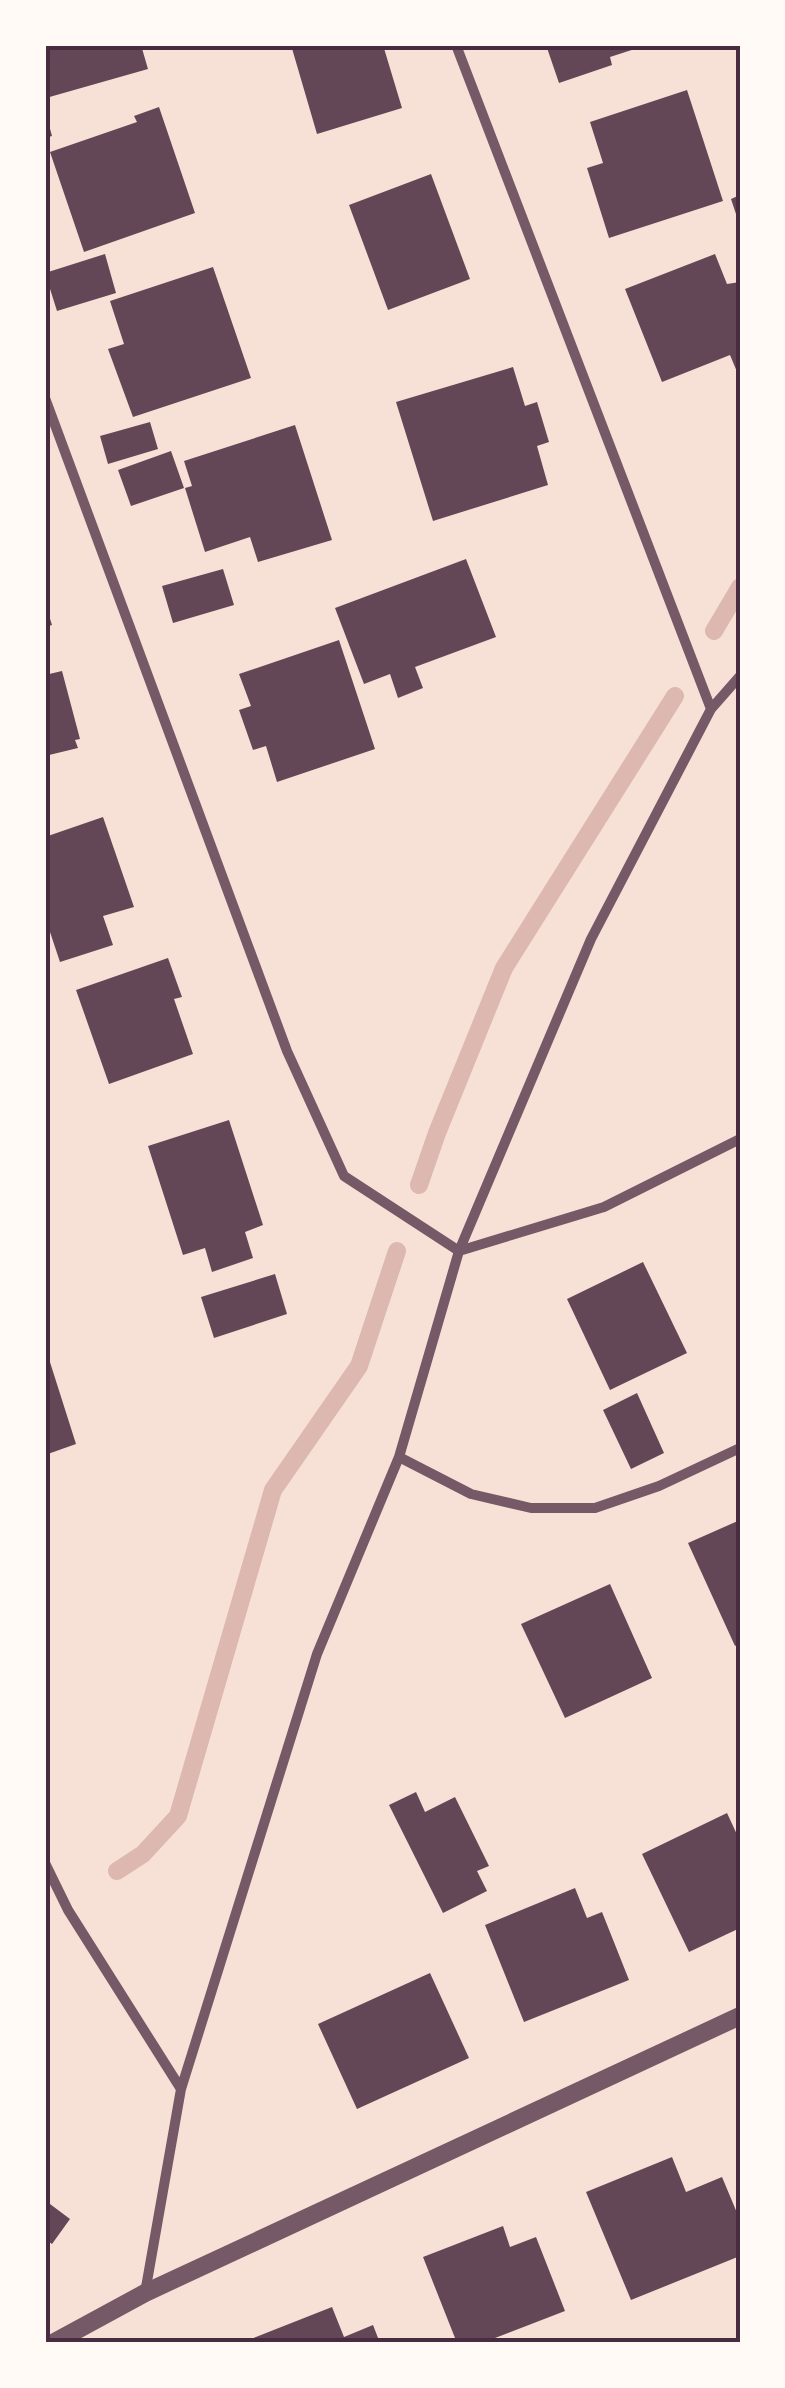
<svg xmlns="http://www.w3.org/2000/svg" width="785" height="2388" font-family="Manrope,sans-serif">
<rect width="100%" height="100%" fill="#f7e1d7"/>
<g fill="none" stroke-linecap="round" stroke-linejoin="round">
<path stroke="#dcb8b0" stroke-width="18" d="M 714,631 L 740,587
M 419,1185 L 437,1133 L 504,968 L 675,696
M 117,1871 L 143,1854 L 178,1816 L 273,1490 L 359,1366 L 397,1251"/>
</g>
<path fill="#644757" d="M 45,45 L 141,45 L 148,69 L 46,98 Z
M 291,45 L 383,45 L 402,108 L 317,134 Z
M 546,45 L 644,45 L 644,46 L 610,57 L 612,65 L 559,83 Z
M 687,90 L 723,201 L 609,238 L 587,168 L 603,163 L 590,122 Z
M 159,107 L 195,213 L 84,252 L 50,152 L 137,122 L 134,116 Z
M 46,114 L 52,136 L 45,138 L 45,115 Z
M 431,174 L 470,279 L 388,310 L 349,205 Z
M 740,195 L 740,223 L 739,223 L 731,199 Z
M 105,254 L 116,293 L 57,311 L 45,273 Z
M 715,254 L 727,284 L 740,282 L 740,379 L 730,355 L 662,382 L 625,289 Z
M 213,267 L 251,378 L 133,417 L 108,349 L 124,344 L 110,301 Z
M 513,367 L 525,406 L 537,402 L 549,442 L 537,446 L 548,485 L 433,521 L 396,402 Z
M 150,422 L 158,449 L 108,464 L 100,436 Z
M 295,425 L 332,540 L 258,562 L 250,537 L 205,552 L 185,488 L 192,486 L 184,461 Z
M 171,451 L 184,488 L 131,506 L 118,470 Z
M 466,559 L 496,637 L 415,667 L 423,688 L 398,698 L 390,674 L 364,684 L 335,608 Z
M 223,569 L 234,605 L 173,623 L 162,586 Z
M 45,603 L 52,625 L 45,627 Z
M 339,640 L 375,749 L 277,782 L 266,746 L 253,750 L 239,710 L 251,706 L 239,674 Z
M 62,671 L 80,739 L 75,740 L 78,748 L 45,756 L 45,675 Z
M 103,817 L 134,907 L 103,916 L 113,945 L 60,962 L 45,917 L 45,837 Z
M 168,958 L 182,997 L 174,999 L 193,1054 L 109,1084 L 76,990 Z
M 229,1120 L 263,1225 L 245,1232 L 253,1258 L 212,1272 L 205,1248 L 183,1255 L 148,1146 Z
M 643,1262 L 687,1353 L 610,1390 L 567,1299 Z
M 275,1274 L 287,1314 L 214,1338 L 201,1297 Z
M 49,1359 L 76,1444 L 45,1455 L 45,1360 Z
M 637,1393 L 664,1453 L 631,1469 L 603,1410 Z
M 740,1520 L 740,1643 L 735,1646 L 688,1543 Z
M 610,1584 L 652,1678 L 565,1718 L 521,1624 Z
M 416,1792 L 425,1812 L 455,1797 L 489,1866 L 477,1871 L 487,1891 L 443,1913 L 389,1805 Z
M 727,1813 L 740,1841 L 740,1928 L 689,1952 L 642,1854 Z
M 575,1888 L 587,1918 L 602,1912 L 629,1980 L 524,2022 L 485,1925 Z
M 430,1973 L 469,2058 L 357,2109 L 318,2024 Z
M 672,2157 L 686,2192 L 722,2177 L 740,2220 L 740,2256 L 631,2300 L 586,2192 Z
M 50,2204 L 70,2219 L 52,2244 L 45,2239 L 45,2210 Z
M 503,2226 L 510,2247 L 536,2237 L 565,2311 L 482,2343 L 457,2343 L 423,2257 Z
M 332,2307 L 344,2337 L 373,2325 L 380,2343 L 253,2343 L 251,2339 Z"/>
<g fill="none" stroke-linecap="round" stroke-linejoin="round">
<path stroke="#755966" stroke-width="10" d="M 456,45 L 711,709
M 45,398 L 287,1051 L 344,1176 L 459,1251
M 459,1251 L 604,1207 L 740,1139
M 399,1457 L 471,1494 L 531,1508 L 595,1508 L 659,1486 L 740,1448
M 45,1863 L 68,1910 L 181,2089
M 145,2293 L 181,2089 L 317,1654 L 399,1457 L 459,1251 L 591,939 L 711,709 L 740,676"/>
<path stroke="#755966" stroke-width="18" d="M 53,2343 L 145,2293 L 740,2016"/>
</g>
<rect width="785" height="2388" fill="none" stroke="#fffaf5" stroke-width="95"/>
<rect x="48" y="48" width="690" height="2292" fill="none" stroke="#4a2c40" stroke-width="4"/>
</svg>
